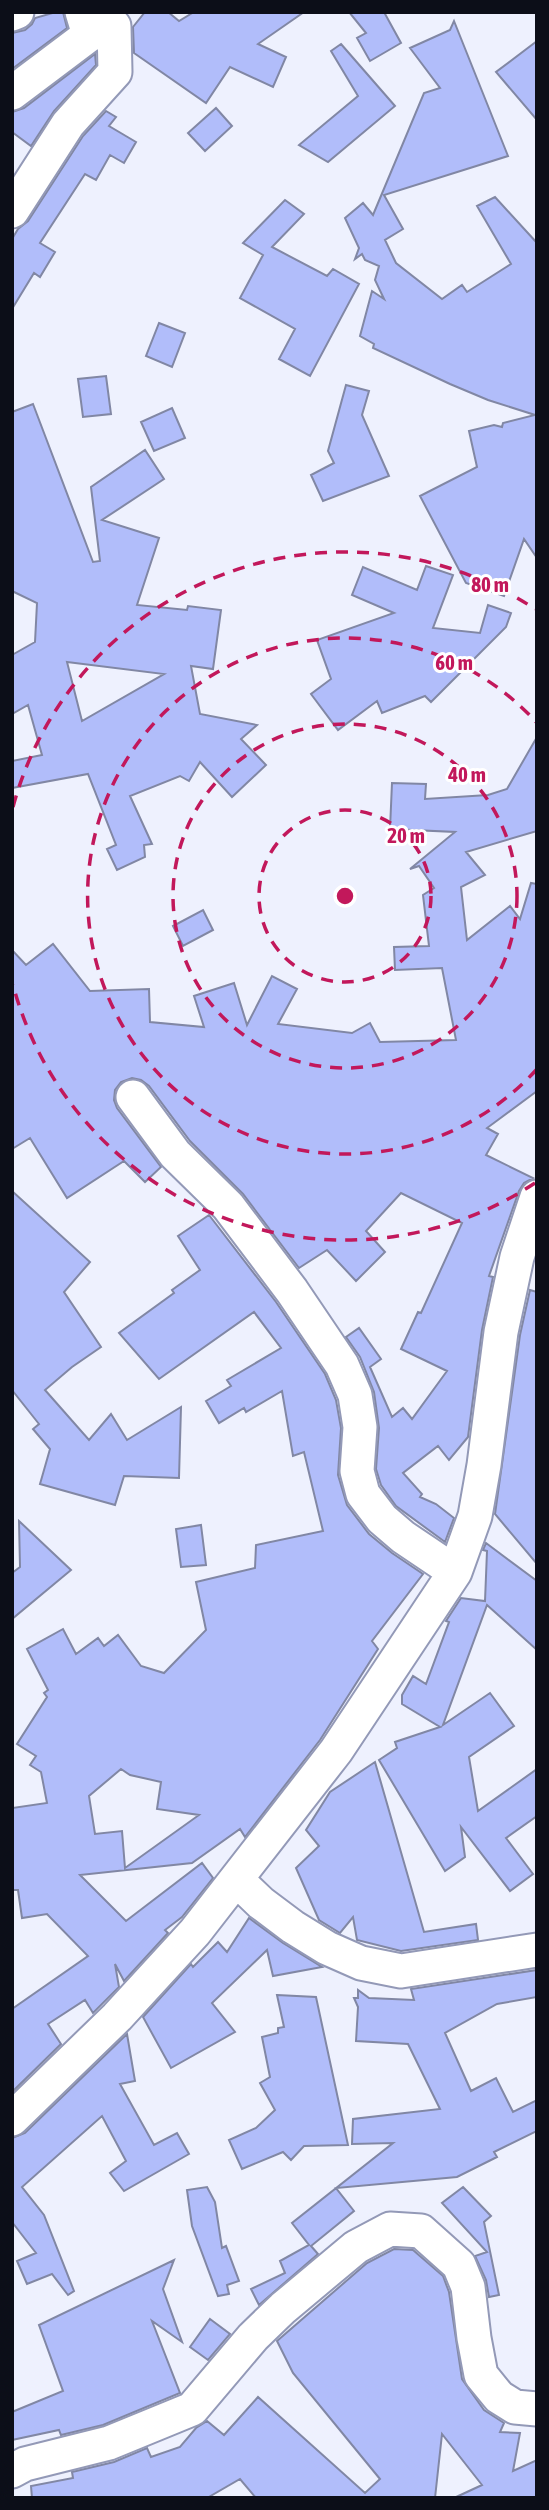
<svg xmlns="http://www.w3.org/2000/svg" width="549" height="2510" font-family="'Asap Condensed',sans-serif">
<rect width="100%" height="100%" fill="#eef1fe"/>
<path fill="#b1bdfa" stroke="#8187a4" stroke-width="2" fill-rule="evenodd" d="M 56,12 L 63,12 L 67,28 L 12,69 L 12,33 L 25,30 L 32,24 L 35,18 Z
M 145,12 L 168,12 L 179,21 L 194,12 L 304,12 L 258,44 L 286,57 L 273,87 L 230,67 L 206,103 L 134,53 L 133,27 Z
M 349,12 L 384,12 L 401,43 L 370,61 L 357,38 L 366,33 Z
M 454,21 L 508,156 L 384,195 L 403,229 L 385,240 L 396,263 L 442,299 L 462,285 L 467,292 L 511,264 L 477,206 L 495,197 L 537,243 L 537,558 L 524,539 L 504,596 L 466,583 L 420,496 L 477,467 L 469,431 L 494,425 L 502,427 L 503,423 L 535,415 L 488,400 L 450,384 L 373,348 L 374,344 L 360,336 L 372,291 L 384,299 L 375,280 L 379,266 L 365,260 L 362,254 L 355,259 L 359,248 L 345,218 L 363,203 L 373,215 L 424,93 L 440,88 L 410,48 L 450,30 Z
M 537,41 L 537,120 L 496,72 Z
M 341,44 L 395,106 L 328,162 L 299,145 L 358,96 L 331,51 Z
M 95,54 L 96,65 L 54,111 L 31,146 L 12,132 L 12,112 L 24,108 Z
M 216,108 L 232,126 L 205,151 L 188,133 Z
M 106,111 L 116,117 L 109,126 L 136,142 L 124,163 L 110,155 L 96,180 L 85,174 L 40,243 L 55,252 L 40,277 L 34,273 L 12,309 L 12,239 L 18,229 L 28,221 L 83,136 Z
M 285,200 L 304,214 L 272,247 L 327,276 L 333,269 L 359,284 L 310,376 L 279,359 L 295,329 L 240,298 L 263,255 L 243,243 Z
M 159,323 L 185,333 L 172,367 L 146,356 Z
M 106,376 L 111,414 L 83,417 L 78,379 Z
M 346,385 L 369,391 L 362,415 L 389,476 L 323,501 L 311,475 L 334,463 L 328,451 Z
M 33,404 L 93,562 L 100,561 L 91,487 L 145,450 L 164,479 L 102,520 L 159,538 L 137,605 L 187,610 L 188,606 L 221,610 L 213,669 L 191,666 L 200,714 L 257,725 L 241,739 L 266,765 L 232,797 L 200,762 L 189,781 L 180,776 L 130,796 L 152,844 L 144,845 L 145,857 L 117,870 L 107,849 L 116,845 L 88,774 L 12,788 L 12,761 L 42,755 L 28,705 L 12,714 L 12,655 L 35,642 L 37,603 L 12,591 L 12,412 ZM 67,662 L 164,674 L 82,721 Z
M 172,408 L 185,438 L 154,451 L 141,422 Z
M 426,566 L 453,575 L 433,628 L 480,633 L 488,605 L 511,613 L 506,627 L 431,702 L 425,696 L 382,713 L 377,701 L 338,730 L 311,694 L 331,679 L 317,640 L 394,613 L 352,595 L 363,567 L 417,590 Z
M 537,737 L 537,831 L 466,852 L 485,875 L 461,887 L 467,940 L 510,906 L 520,919 L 531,883 L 537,884 L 537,1091 L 487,1128 L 498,1134 L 486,1155 L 533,1178 L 524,1183 L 519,1191 L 489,1276 L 493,1277 L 482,1330 L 468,1437 L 449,1460 L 438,1446 L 403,1473 L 422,1494 L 420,1497 L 436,1504 L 454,1518 L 445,1542 L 396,1506 L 381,1485 L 376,1469 L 379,1428 L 374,1392 L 360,1357 L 346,1337 L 359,1328 L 381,1359 L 370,1367 L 392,1417 L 403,1408 L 412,1419 L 447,1371 L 401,1349 L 418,1312 L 421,1313 L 462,1223 L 401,1193 L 366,1231 L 385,1252 L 356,1281 L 327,1250 L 299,1268 L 243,1194 L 190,1141 L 149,1086 L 141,1080 L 132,1078 L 121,1082 L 115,1090 L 114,1100 L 117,1108 L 161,1167 L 145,1182 L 124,1161 L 67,1198 L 30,1138 L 12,1149 L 12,950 L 26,965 L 53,944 L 90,991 L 149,989 L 150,1022 L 204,1027 L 194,996 L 234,983 L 247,1025 L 272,976 L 297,989 L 278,1024 L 352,1033 L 370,1023 L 380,1042 L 456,1040 L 442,968 L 395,970 L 394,947 L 429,946 L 423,895 L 434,888 L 419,866 L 410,869 L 455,832 L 390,829 L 392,783 L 426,784 L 425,799 L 488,795 L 507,789 Z
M 203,910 L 213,930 L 183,946 L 173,926 Z
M 12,1191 L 90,1262 L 64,1292 L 101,1347 L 72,1367 L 45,1390 L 89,1440 L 111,1414 L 127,1440 L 181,1407 L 179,1478 L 124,1476 L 115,1505 L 40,1484 L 50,1449 L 33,1429 L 39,1424 L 12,1390 Z
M 209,1215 L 276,1302 L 325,1374 L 336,1400 L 341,1428 L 338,1475 L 347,1505 L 369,1534 L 392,1553 L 423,1574 L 372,1641 L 378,1649 L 320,1740 L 245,1837 L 240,1829 L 192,1863 L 80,1875 L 126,1921 L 202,1863 L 213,1878 L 182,1917 L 165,1930 L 168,1933 L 124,1981 L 115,1964 L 119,1987 L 93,2013 L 85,2000 L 48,2024 L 61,2044 L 12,2092 L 12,2009 L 88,1956 L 47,1914 L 22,1918 L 18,1890 L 12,1890 L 12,1808 L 47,1803 L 41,1772 L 30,1765 L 36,1756 L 17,1744 L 47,1697 L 44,1693 L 48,1690 L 27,1649 L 63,1629 L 76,1654 L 98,1638 L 104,1646 L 118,1635 L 141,1666 L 164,1673 L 206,1630 L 196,1582 L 255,1568 L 256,1545 L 323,1531 L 304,1452 L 293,1456 L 282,1391 L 246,1412 L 244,1408 L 219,1423 L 206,1401 L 231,1386 L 227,1380 L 281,1348 L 254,1312 L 159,1379 L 119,1333 L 174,1293 L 172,1290 L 200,1270 L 178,1236 ZM 121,1769 L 130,1775 L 161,1782 L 157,1809 L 199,1815 L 125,1868 L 122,1831 L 95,1834 L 89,1796 Z
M 530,1290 L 537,1292 L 537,1564 L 495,1514 L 520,1335 Z
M 19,1521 L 71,1570 L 12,1619 L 12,1573 L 20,1567 Z
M 201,1525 L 206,1565 L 181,1567 L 176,1529 Z
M 486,1543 L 537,1581 L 537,1650 L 487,1605 L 443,1725 L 490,1693 L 514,1726 L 469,1757 L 478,1811 L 537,1769 L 537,1816 L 506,1838 L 533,1874 L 510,1891 L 461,1827 L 465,1857 L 445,1871 L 379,1760 L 397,1748 L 395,1742 L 440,1727 L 402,1704 L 402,1695 L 413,1676 L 426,1684 L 449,1622 L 446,1621 L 461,1598 L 485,1601 L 487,1551 L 483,1550 Z
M 375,1762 L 424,1932 L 476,1924 L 478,1940 L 401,1951 L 357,1940 L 353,1917 L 340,1933 L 319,1920 L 296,1868 L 319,1846 L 306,1830 L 330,1792 Z
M 249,1918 L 283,1943 L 322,1967 L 273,1976 L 267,1950 L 212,2003 L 235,2032 L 171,2068 L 143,2017 L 191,1964 L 193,1967 L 218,1942 L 227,1952 Z
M 537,1970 L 537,1997 L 497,2004 L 445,2033 L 471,2091 L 496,2078 L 513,2112 L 537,2100 L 537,2131 L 494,2152 L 497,2157 L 457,2177 L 336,2188 L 354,2211 L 311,2246 L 318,2254 L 259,2305 L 251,2289 L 285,2273 L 280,2261 L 309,2245 L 292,2223 L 393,2143 L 352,2144 L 353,2119 L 440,2109 L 408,2044 L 356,2041 L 358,2007 L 354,1998 L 358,1998 L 358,1990 L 369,1998 L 414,2000 L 411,1989 Z
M 277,1995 L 316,1997 L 348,2145 L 304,2146 L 291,2160 L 283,2152 L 242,2169 L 229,2140 L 256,2128 L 275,2110 L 260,2083 L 270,2077 L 262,2037 L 278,2033 L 278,2028 L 284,2027 Z
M 127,2034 L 135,2081 L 120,2084 L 154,2145 L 177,2133 L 189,2154 L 124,2191 L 110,2173 L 126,2161 L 102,2116 L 22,2187 L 44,2215 L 74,2291 L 68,2295 L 52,2274 L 27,2284 L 17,2261 L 36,2253 L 12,2222 L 12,2138 L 25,2133 Z
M 207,2187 L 215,2202 L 222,2248 L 226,2246 L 239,2281 L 227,2285 L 229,2294 L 218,2296 L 192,2226 L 187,2190 Z
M 463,2187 L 491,2216 L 484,2222 L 499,2295 L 489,2297 L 486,2280 L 475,2256 L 487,2252 L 442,2203 Z
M 394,2249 L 413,2250 L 443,2276 L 449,2292 L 462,2379 L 484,2410 L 504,2423 L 500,2432 L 520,2433 L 513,2471 L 537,2460 L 537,2498 L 454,2498 L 482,2485 L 442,2434 L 435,2498 L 256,2498 L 240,2479 L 207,2498 L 32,2498 L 31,2486 L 73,2478 L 72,2472 L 114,2462 L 147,2448 L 151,2457 L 180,2447 L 196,2428 L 207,2421 L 224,2435 L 258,2397 L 365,2493 L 380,2479 L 293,2373 L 277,2341 L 367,2263 Z
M 174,2260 L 163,2289 L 182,2342 L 152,2321 L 180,2393 L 103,2425 L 61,2435 L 59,2430 L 12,2440 L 12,2412 L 63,2391 L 39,2325 Z
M 210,2319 L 230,2334 L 208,2360 L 190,2347 Z"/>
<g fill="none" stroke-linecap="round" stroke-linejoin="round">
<g stroke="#9399b7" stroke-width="37">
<path id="street" d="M 12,14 L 17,12
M 12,93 L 89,35
M 12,211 L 68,124 L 115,72 L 114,26 L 89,35 L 82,12
M 133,1097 L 175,1154 L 228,1206 L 292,1291 L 342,1365 L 355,1395 L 360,1427 L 357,1471 L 363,1494 L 382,1519 L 403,1537 L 455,1572
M 237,1880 L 261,1903 L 293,1927 L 327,1948 L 361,1963 L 401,1971 L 537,1950
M 12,2119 L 117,2017 L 195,1932 L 336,1751 L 455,1572 L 475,1516 L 484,1465 L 501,1332 L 517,1257 L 537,1197
M 12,2471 L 25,2464 L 109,2443 L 192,2409 L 253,2337 L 283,2308 L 356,2247 L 390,2229 L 421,2231 L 459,2265 L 468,2287 L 474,2338 L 481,2375 L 499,2397 L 515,2407 L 537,2409"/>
</g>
<use href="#street" stroke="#fff" stroke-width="33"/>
</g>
<g fill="none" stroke="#c2185b" stroke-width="3.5" stroke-dasharray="12 9">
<circle cx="345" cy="896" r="86"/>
<circle cx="345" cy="896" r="172"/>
<path d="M537 1069A258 258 0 1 1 537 723"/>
<path d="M535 1183A344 344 0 0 1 13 985M13 807A344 344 0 0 1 535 609"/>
</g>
<circle cx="345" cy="896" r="10" fill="#c2185b" stroke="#fff" stroke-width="3.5"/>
<g font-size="21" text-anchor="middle" font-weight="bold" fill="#c2185b" stroke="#fff" stroke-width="6" stroke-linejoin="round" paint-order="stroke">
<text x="490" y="592">80 m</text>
<text x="454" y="670">60 m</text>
<text x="467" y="782">40 m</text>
<text x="406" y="843">20 m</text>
</g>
<rect width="549" height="2510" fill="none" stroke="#0c0e18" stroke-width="28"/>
</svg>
